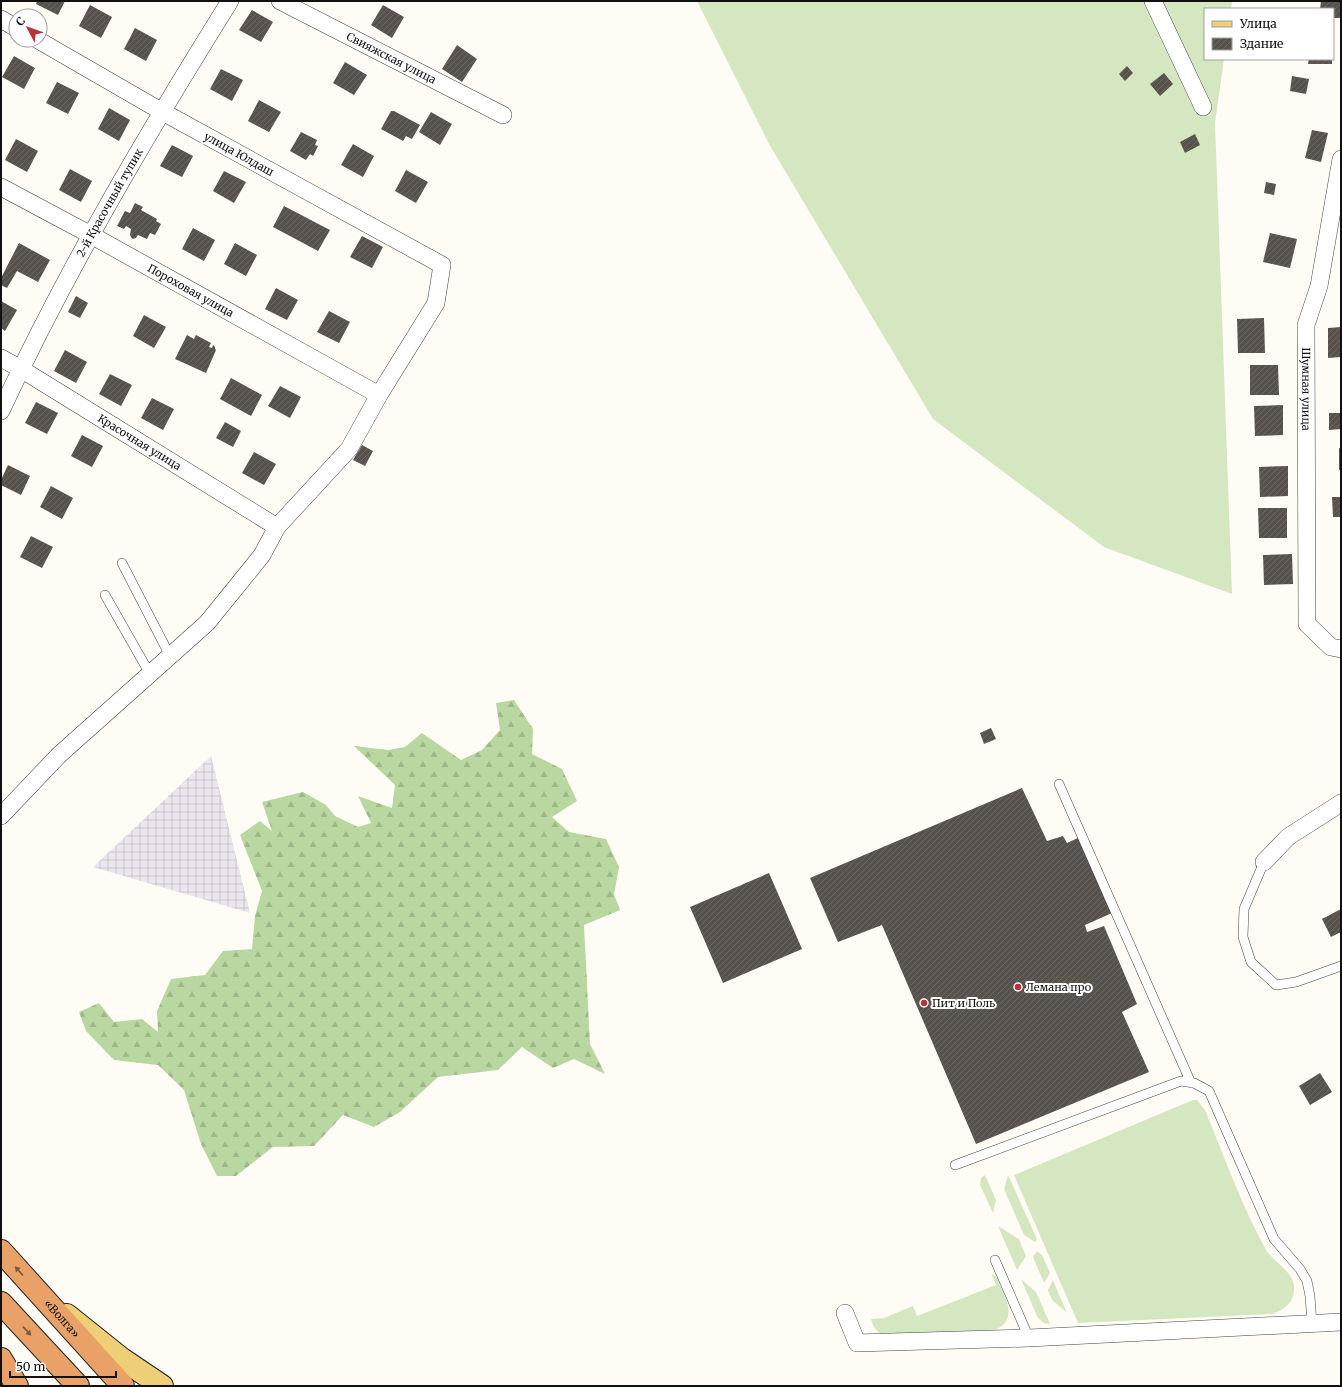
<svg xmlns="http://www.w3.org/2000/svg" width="1342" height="1387" font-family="Merriweather,serif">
<defs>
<pattern id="industrial-grid" width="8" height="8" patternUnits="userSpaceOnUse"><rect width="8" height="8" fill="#ede6ee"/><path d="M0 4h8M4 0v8" fill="none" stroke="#cac4cb"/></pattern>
<pattern id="forest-firs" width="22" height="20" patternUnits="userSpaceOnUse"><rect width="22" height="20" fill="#b9d7a0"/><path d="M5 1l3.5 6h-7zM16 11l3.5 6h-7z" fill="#9eb889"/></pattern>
<pattern id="building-hatch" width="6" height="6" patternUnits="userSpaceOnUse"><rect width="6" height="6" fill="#58524d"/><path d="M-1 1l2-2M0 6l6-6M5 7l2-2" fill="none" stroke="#6b6662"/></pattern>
</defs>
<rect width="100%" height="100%" fill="#fefcf5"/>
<path fill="url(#industrial-grid)" d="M 211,756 L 250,913 L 93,867 Z"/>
<path fill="#d5e7c0" d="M 697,1 L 1232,1 L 1231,9 L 1205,9 L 1205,59 L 1224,59 L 1215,123 L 1232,594 L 1104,547 L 933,419 L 769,144 Z
M 1193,1100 L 1197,1100 L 1205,1110 C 1224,1156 1241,1204 1265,1248 C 1272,1262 1295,1271 1294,1289 C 1294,1303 1283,1311 1271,1314 L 1078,1323 L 1014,1175 Z
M 985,1175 L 996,1200 L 993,1213 L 980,1185 L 981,1178 Z
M 1008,1175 L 1037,1239 L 1035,1242 L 1024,1235 L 1004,1189 Z
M 998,1226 L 1019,1239 L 1026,1256 L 1017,1270 Z
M 1037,1251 L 1042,1255 L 1050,1273 L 1044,1283 L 1033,1257 Z
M 993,1274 L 997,1278 C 1005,1297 1021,1321 992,1331 L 883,1335 C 876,1331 873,1327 871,1319 L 884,1318 L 913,1306 L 917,1316 L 996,1285 L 992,1275 Z
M 1021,1279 L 1036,1292 L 1050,1324 L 1044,1323 L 1038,1318 Z
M 1053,1280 L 1067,1313 L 1052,1300 L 1048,1290 Z"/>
<path fill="url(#forest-firs)" d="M 514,700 L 533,729 L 532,754 L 562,769 L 577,801 L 552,817 L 569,832 L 606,839 L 619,867 L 614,894 L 620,910 L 584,925 L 590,1044 L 605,1074 L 574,1059 L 553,1068 L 522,1047 L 498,1070 L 438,1077 L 400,1112 L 374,1127 L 343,1115 L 314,1146 L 273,1147 L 236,1176 L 217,1176 L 201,1144 L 184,1090 L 158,1065 L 114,1060 L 86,1031 L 79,1012 L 99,1003 L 114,1022 L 142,1019 L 158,1032 L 157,1011 L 171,979 L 205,975 L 223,951 L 252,949 L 255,916 L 262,891 L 240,835 L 260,821 L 272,831 L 262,802 L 303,792 L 326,805 L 335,816 L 358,827 L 371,823 L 358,796 L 392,808 L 395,785 L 354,746 L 388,750 L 405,747 L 422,733 L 461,760 L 482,750 L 500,730 L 496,703 Z"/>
<path fill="url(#building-hatch)" d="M 37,1 L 65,1 L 58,15 L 36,4 Z
M 1321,1 L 1341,1 L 1341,18 L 1333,18 L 1333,9 L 1320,9 Z
M 90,5 L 112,17 L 101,38 L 79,26 Z
M 383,5 L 404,17 L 392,38 L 371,25 Z
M 252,10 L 273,22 L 261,42 L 239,30 Z
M 135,28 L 157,40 L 146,61 L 124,49 Z
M 457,45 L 477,59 L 462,82 L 442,69 Z
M 14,56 L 35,68 L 24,89 L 2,77 Z
M 1309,59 L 1332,59 L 1332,64 L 1308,64 Z
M 345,62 L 367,75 L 354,95 L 333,83 Z
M 1127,66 L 1133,73 L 1125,81 L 1119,74 Z
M 221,69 L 243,80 L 232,101 L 210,89 Z
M 1164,73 L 1173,84 L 1160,96 L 1150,84 Z
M 1292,76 L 1309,79 L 1306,94 L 1290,91 Z
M 57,82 L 79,93 L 68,114 L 46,103 Z
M 259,100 L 281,112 L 269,132 L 248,121 Z
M 109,108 L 130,120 L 119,141 L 98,129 Z
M 391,111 L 394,111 L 420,125 L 412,139 L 406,136 L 403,141 L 381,129 Z
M 431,112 L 452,124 L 440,145 L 419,132 Z
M 1312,130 L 1328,133 L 1321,162 L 1305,158 Z
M 301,132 L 317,140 L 315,145 L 318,146 L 313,156 L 310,154 L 306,160 L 290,151 Z
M 1195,134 L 1200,145 L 1185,153 L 1180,142 Z
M 16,139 L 38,151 L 27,172 L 5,160 Z
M 353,144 L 374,156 L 363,177 L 341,165 Z
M 172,145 L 193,156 L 182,177 L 160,166 Z
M 70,169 L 92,181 L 81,202 L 59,190 Z
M 406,170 L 428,182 L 416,203 L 395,191 Z
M 224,171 L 246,182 L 234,203 L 213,191 Z
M 1266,182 L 1276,184 L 1274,195 L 1264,193 Z
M 135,203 L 143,207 L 141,210 L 157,219 L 156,221 L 161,224 L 155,235 L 150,233 L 147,239 L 138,235 L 136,238 L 133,239 L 131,237 L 130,235 L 131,229 L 126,226 L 124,229 L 117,226 L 125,211 L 130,213 Z
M 284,206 L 330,230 L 318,251 L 273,227 Z
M 193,228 L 215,240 L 204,261 L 182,249 Z
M 1270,233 L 1297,239 L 1290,268 L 1263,262 Z
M 362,236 L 383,247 L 372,268 L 350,257 Z
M 19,243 L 50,260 L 38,282 L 17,271 L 7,288 L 1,285 L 1,278 Z
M 235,243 L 257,255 L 246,276 L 224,264 Z
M 276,288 L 298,300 L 287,320 L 265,309 Z
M 76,296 L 88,303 L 80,318 L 68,312 Z
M 1,301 L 17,310 L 5,331 L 1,328 Z
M 329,311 L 350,322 L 339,343 L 317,332 Z
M 144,315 L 166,327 L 154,348 L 133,336 Z
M 1264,318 L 1265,353 L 1238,353 L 1237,319 Z
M 1341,327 L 1341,357 L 1328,358 L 1328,328 Z
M 187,335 L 194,339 L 196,335 L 211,343 L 209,347 L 212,348 L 213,345 L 215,347 L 215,349 L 216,350 L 206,373 L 175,359 Z
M 65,350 L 87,362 L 76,383 L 54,371 Z
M 1250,365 L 1278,365 L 1279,395 L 1250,395 Z
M 110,374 L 132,385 L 121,406 L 99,394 Z
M 231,378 L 262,395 L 251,416 L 220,399 Z
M 280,386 L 301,397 L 290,418 L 268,406 Z
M 152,398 L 174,409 L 163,430 L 141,418 Z
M 36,402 L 58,413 L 47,434 L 25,423 Z
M 1283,405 L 1283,435 L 1255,436 L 1254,406 Z
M 1329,413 L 1341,413 L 1341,429 L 1329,430 Z
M 225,422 L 241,431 L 233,447 L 216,438 Z
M 82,435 L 103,446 L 92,467 L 71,456 Z
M 362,445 L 373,451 L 365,466 L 353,460 Z
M 1339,448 L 1341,448 L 1341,470 L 1339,470 Z
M 254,452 L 276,464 L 264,485 L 242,473 Z
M 8,465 L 30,476 L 21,495 L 1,485 L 1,480 Z
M 1288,466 L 1288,496 L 1260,497 L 1259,467 Z
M 51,486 L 73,498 L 62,519 L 40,507 Z
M 1332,497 L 1341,497 L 1341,517 L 1333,517 Z
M 1258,508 L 1287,508 L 1287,538 L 1259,538 Z
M 31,536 L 53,547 L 42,568 L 20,557 Z
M 1292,554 L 1293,584 L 1264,585 L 1263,555 Z
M 991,728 L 996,739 L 984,744 L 980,733 Z
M 1022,788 L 1047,841 L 1063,836 L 1067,843 L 1080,837 L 1112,913 L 1085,925 L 1087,932 L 1104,926 L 1137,1004 L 1122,1012 L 1149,1072 L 976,1144 L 882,925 L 838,942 L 810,878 Z
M 769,873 L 802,949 L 723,983 L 690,907 Z
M 1341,909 L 1341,932 L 1331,937 L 1322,919 Z
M 1320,1073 L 1332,1092 L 1310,1105 L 1299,1086 Z"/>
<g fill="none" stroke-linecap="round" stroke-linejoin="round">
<g stroke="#434343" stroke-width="10">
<path id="lane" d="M 122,563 L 170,656
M 105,595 L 150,674
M 1059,784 L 1191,1083
M 1264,862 L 1244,909 L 1243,937 L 1251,962 L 1276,985 L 1296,982 L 1341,966
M 955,1165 L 1181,1081 L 1194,1083 L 1209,1091 L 1274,1239 L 1300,1269 L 1307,1281 L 1310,1296 L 1312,1324
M 995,1260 L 1029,1338"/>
</g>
<g stroke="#434343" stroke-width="18">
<g id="street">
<path id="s1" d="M 280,1 L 503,115"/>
<path d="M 1153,1 L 1203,107"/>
<path d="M 1,19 L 16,28"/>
<path id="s2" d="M 1341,159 L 1319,286 L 1306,325 L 1307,624 L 1331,647 L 1341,649"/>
<path id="s3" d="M 1,187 L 91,235 L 379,395"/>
<path id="s4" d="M 1,358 L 21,369 L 277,527"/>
<path id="s5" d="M 1,411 C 67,269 147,134 230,1"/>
<path d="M 1,816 L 59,755 L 207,623 L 262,555 L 277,527 L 349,449 L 379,395 L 436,303 L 442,265 L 161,111 L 38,40"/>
<path d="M 1264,862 L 1288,837 L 1341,803"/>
<path d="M 845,1313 L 857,1343 L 1029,1338 L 1341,1322"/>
</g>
</g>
<g stroke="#212121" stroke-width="24">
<path id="primary" d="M 67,1315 L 122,1359 L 162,1386"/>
</g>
<g stroke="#212121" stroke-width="24">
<g id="highway">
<path id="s6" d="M 1,1251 L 123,1386"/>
<path d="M 1,1303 L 78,1386"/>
<path d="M 1,1359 L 17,1386"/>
</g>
</g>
<use href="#lane" stroke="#fff" stroke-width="9"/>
<use href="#street" stroke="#fff" stroke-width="17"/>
<use href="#primary" stroke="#eecf75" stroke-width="22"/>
<use href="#highway" stroke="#e9a167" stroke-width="22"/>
</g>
<defs><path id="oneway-solid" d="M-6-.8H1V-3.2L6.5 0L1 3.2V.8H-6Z"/></defs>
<g fill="#7c583c">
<use href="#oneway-solid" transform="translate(19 1271) rotate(-132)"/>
<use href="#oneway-solid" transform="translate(27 1331) rotate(47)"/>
</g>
<g fill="#b7323a" stroke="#fff" stroke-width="1.5">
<circle cx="1018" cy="987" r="4"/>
<circle cx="924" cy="1003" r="4"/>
</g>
<g text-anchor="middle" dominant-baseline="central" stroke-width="4" stroke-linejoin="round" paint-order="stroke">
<g font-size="11" fill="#101010" stroke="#fff">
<text stroke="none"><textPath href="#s1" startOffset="125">Свияжская улица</textPath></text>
<text transform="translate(239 154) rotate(29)">улица Юлдаш</text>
<text stroke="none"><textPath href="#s5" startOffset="235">2-й Красочный тупик</textPath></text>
<text stroke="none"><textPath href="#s3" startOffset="216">Пороховая улица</textPath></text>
<text stroke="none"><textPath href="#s2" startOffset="234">Шумная улица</textPath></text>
<text stroke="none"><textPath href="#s4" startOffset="162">Красочная улица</textPath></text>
<text stroke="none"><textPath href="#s6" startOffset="91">«Волга»</textPath></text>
</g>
<g font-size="11" fill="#101010" stroke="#fff" text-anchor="start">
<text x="1026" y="987">Лемана про</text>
<text x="932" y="1003">Пит и Поль</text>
</g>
</g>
<rect width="1342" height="1387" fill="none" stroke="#101010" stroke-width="4"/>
<rect x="1204" y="8" width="130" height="52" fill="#ffffff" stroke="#9f9f9f"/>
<rect x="1212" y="21" width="20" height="6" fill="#eecf75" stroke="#9f9f9f"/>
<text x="1240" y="28" font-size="12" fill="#101010">Улица</text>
<rect x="1212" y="38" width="20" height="12" fill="url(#building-hatch)" stroke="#9f9f9f"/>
<text x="1240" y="48" font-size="12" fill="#101010">Здание</text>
<g transform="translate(28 28) rotate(311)"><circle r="19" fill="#ffffff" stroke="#9f9f9f"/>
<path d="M0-3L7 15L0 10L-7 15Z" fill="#b7323a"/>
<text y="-6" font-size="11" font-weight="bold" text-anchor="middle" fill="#101010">С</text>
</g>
<path d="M10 1371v6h106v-6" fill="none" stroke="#101010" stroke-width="2"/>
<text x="16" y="1371" font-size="12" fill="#101010" stroke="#ffffff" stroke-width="3" paint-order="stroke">50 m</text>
</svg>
